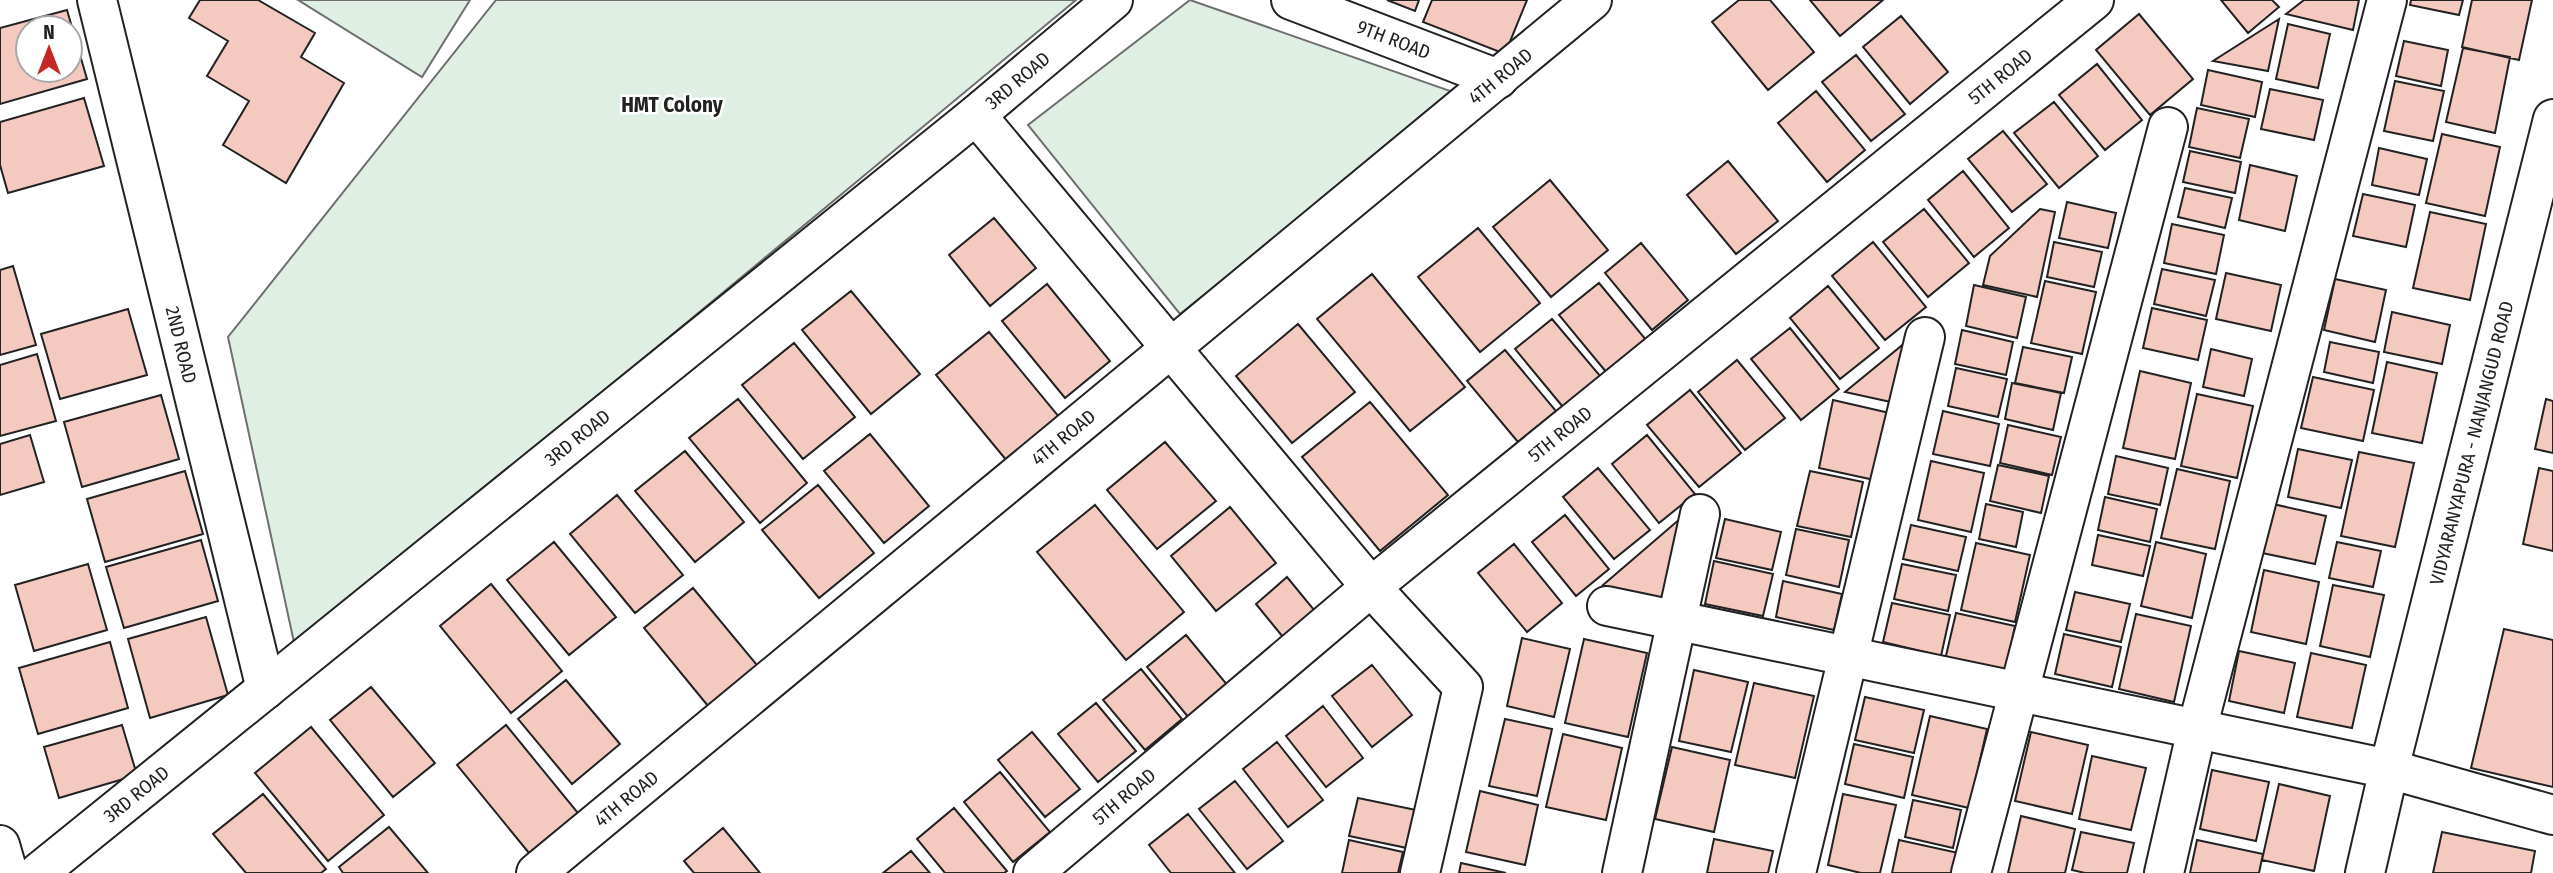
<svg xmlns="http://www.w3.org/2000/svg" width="2553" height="873" font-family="'Fira Sans Condensed',sans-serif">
<rect width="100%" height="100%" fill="#fff"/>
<path fill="#e0efe3" stroke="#6f6f6f" stroke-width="2" d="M 298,0 L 470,0 L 422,77 Z
M 496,0 L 1076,0 L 295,647 L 228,337 Z
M 1190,0 L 1456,93 L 1180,314 L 1028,125 Z"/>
<path fill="#f3c9c0" stroke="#222" stroke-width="2" fill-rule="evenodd" d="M 200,0 L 258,0 L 315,33 L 301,57 L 344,83 L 286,183 L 223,145 L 249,101 L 207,76 L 228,41 L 189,18 Z
M 1387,0 L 1419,0 L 1415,11 Z
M 1432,0 L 1527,0 L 1505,54 L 1423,22 Z
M 1739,0 L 1770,0 L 1814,52 L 1768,90 L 1712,22 Z
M 1810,0 L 1883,0 L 1840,36 Z
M 2221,0 L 2272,0 L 2279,7 L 2248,33 Z
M 2304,0 L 2359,0 L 2353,30 L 2286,14 Z
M 2411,0 L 2463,0 L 2459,15 L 2410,5 Z
M 2472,0 L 2532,0 L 2519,60 L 2462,47 Z
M 67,10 L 87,79 L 0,104 L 0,28 ZM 28,28 L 70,28 L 70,70 L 28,70 Z
M 2139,14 L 2193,79 L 2150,115 L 2096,50 Z
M 1901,16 L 1948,72 L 1910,104 L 1863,47 Z
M 2279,19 L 2268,71 L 2213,61 Z
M 2288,24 L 2330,34 L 2318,88 L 2276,79 Z
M 2404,41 L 2448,50 L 2441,86 L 2396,76 Z
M 2463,48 L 2510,57 L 2495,133 L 2446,122 Z
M 1856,55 L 1905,114 L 1871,141 L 1822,82 Z
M 2097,64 L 2142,120 L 2105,150 L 2059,95 Z
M 2208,70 L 2262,82 L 2255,117 L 2201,105 Z
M 2395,81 L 2444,91 L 2433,141 L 2384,131 Z
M 2270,89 L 2323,100 L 2314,140 L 2261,129 Z
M 1816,91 L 1865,150 L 1827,182 L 1778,123 Z
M 84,98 L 104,166 L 8,193 L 0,165 L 0,122 Z
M 2054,102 L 2098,156 L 2059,188 L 2014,133 Z
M 2197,108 L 2249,119 L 2240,158 L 2189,147 Z
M 2003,131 L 2047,184 L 2012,212 L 1968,159 Z
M 2442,134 L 2500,147 L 2485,216 L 2426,203 Z
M 2379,148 L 2427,159 L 2419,195 L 2372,185 Z
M 2190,151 L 2241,162 L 2235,193 L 2183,182 Z
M 1728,161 L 1778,221 L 1736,254 L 1687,195 Z
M 2250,165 L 2297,176 L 2285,231 L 2239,220 Z
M 1963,171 L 2009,228 L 1974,257 L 1928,200 Z
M 1550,180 L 1608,250 L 1551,297 L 1493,227 Z
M 2185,188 L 2232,198 L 2225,228 L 2178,217 Z
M 2363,194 L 2415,205 L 2406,247 L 2353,236 Z
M 2067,202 L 2116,213 L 2108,248 L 2059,238 Z
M 1924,209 L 1969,263 L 1928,297 L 1883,242 Z
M 2040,209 L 2055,212 L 2037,297 L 1983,285 L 1990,256 Z
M 2430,212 L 2486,224 L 2470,300 L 2413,288 Z
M 994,218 L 1036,268 L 990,306 L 949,255 Z
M 2172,224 L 2224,235 L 2216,274 L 2164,263 Z
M 1478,228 L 1540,303 L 1480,352 L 1418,277 Z
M 1873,242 L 1926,307 L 1885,340 L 1832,276 Z
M 2054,242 L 2102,252 L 2094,287 L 2047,277 Z
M 1641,243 L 1688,300 L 1652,330 L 1605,273 Z
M 13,266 L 36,345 L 0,355 L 0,270 Z
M 2162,269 L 2215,280 L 2206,316 L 2154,304 Z
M 2226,273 L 2281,285 L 2271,331 L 2216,319 Z
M 1372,274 L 1465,387 L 1410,431 L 1317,319 Z
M 2335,279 L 2386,290 L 2375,342 L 2324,330 Z
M 2045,281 L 2096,292 L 2082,354 L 2031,343 Z
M 1599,283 L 1647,341 L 1607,373 L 1559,315 Z
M 1047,284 L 1110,361 L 1065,398 L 1002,321 Z
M 1974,285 L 2026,297 L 2017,338 L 1966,326 Z
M 1828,286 L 1879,348 L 1840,379 L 1790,318 Z
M 851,291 L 920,374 L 871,414 L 802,330 Z
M 2152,308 L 2207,320 L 2198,360 L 2143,348 Z
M 128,309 L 147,375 L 60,399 L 41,334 Z
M 2392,312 L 2450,325 L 2442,364 L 2384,352 Z
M 1552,319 L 1601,377 L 1563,407 L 1515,349 Z
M 1298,324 L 1355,392 L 1292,443 L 1236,376 Z
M 1790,328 L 1839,389 L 1801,420 L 1751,359 Z
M 1962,330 L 2013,342 L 2006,375 L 1955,364 Z
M 989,332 L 1060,418 L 1007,461 L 936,375 Z
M 1917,333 L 1900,404 L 1845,392 Z
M 2330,342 L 2379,352 L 2373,383 L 2324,372 Z
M 794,343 L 855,417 L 803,459 L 742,385 Z
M 2023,347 L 2072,357 L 2064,393 L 2015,383 Z
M 2211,349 L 2252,359 L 2244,396 L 2203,387 Z
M 1505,350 L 1556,411 L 1518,442 L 1467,381 Z
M 37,354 L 56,421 L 0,436 L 0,365 Z
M 1737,360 L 1785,418 L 1745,450 L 1698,392 Z
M 2387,362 L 2437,373 L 2422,443 L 2372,433 Z
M 1956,368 L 2007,379 L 1998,417 L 1948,406 Z
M 2140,371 L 2191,383 L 2175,459 L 2123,448 Z
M 2313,377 L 2374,390 L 2363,441 L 2301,428 Z
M 2012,383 L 2061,393 L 2053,430 L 2005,419 Z
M 1690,390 L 1741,453 L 1699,487 L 1647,425 Z
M 2197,394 L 2253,406 L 2237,478 L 2181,466 Z
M 161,395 L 179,459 L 82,487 L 64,422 Z
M 738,399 L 807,483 L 760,523 L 689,438 Z
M 2546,399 L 2553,401 L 2553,453 L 2535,449 Z
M 1833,400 L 1894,414 L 1879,481 L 1819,468 Z
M 1370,402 L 1448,495 L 1380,551 L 1302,457 Z
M 1943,411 L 1999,424 L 1990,466 L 1933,454 Z
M 2008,425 L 2061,437 L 2052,475 L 2000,463 Z
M 870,434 L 929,506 L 884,543 L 824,471 Z
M 30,435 L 44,482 L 0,495 L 0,444 Z
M 1647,435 L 1695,494 L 1659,523 L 1612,464 Z
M 1165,442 L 1216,501 L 1157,549 L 1107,490 Z
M 2298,449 L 2352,460 L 2341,508 L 2288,497 Z
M 685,451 L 744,522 L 695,562 L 635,491 Z
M 2359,452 L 2414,463 L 2395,547 L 2341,536 Z
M 2116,456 L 2168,468 L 2160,505 L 2108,494 Z
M 1931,461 L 1984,473 L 1971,532 L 1918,520 Z
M 1998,465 L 2049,476 L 2041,513 L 1990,501 Z
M 1598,468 L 1650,530 L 1614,559 L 1563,497 Z
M 2539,468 L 2553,471 L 2553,551 L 2523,544 Z
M 2177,469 L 2230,481 L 2215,549 L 2161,538 Z
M 185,471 L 203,534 L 105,562 L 87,499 Z
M 1810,471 L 1863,482 L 1851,537 L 1797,526 Z
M 818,485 L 874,553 L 819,598 L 762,530 Z
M 617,495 L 683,575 L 635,613 L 570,534 Z
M 2105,497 L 2157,509 L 2150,542 L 2098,530 Z
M 1986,504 L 2023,512 L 2016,547 L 1979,539 Z
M 2273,504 L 2326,516 L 2315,564 L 2262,553 Z
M 1095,505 L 1184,612 L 1126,660 L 1037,552 Z
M 1230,507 L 1276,563 L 1216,611 L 1171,556 Z
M 1565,515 L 1609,569 L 1576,596 L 1532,542 Z
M 1681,518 L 1661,601 L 1603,585 Z
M 1725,519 L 1781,532 L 1772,570 L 1716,558 Z
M 1911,525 L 1966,537 L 1958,571 L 1903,559 Z
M 1796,529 L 1849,540 L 1839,587 L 1786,575 Z
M 2098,535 L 2150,546 L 2143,576 L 2092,565 Z
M 201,540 L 218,601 L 124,628 L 106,567 Z
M 554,542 L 616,617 L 569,655 L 507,580 Z
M 2156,542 L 2206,554 L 2192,618 L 2141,606 Z
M 2337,542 L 2381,551 L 2373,587 L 2329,578 Z
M 1976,543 L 2030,555 L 2015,622 L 1961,610 Z
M 1514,544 L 1562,603 L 1527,632 L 1478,573 Z
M 1714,561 L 1773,574 L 1763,616 L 1705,604 Z
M 88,564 L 107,630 L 34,651 L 15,585 Z
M 1902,564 L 1956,575 L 1948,611 L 1894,599 Z
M 2264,570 L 2319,582 L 2306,644 L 2251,632 Z
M 1287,577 L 1319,616 L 1287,642 L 1256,604 Z
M 1783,581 L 1842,594 L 1834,630 L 1776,617 Z
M 491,584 L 562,671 L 511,713 L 440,626 Z
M 2333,585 L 2384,595 L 2370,657 L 2320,646 Z
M 693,588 L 762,671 L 713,712 L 644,628 Z
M 2075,592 L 2130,604 L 2121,642 L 2066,630 Z
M 1892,603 L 1950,615 L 1941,656 L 1883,642 Z
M 1956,613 L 2015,626 L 2005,672 L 1945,660 Z
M 2136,614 L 2191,626 L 2174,702 L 2119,689 Z
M 206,617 L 228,695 L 150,718 L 128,639 Z
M 2504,629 L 2553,640 L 2553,787 L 2471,768 Z
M 2064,634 L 2121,647 L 2112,687 L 2055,674 Z
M 1186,635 L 1229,687 L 1189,718 L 1147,667 Z
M 1522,638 L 1570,649 L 1554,717 L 1507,706 Z
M 1584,639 L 1647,653 L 1628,737 L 1565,723 Z
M 110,642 L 128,708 L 38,734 L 19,668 Z
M 2239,651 L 2295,663 L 2284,713 L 2229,701 Z
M 2311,653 L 2366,665 L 2352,728 L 2297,717 Z
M 1372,665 L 1412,715 L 1372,747 L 1332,696 Z
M 1141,669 L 1182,719 L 1145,750 L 1103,700 Z
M 1694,670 L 1748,682 L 1731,752 L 1679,741 Z
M 566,680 L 620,744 L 572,784 L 518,719 Z
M 1754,683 L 1814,696 L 1795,778 L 1735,765 Z
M 371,687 L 435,763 L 393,797 L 330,720 Z
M 1865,697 L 1924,710 L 1914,753 L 1855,740 Z
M 1096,703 L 1136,751 L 1098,782 L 1058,734 Z
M 1323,706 L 1363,758 L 1326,787 L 1286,736 Z
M 1930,716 L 1987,729 L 1969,808 L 1912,795 Z
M 1505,719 L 1552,729 L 1537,796 L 1489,786 Z
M 122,725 L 137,775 L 59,798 L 44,747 Z
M 506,725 L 578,813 L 529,853 L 457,765 Z
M 311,727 L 384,815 L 328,861 L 255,773 Z
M 1032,732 L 1080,789 L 1045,817 L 998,760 Z
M 2031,732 L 2088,745 L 2072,814 L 2015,801 Z
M 1563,734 L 1622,748 L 1606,820 L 1546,807 Z
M 1277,742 L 1323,800 L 1288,827 L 1243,769 Z
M 1854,744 L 1913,757 L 1904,798 L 1845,784 Z
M 1672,747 L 1730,760 L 1714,832 L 1655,819 Z
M 2092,756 L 2146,768 L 2131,830 L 2079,819 Z
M 2212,770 L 2269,782 L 2256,841 L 2200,829 Z
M 1000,772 L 1050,832 L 1013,862 L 964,802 Z
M 1235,781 L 1283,841 L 1247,869 L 1199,809 Z
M 2279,784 L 2330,796 L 2314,871 L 2262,860 Z
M 1480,791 L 1538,805 L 1525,865 L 1466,852 Z
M 263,794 L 326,869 L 321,873 L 246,873 L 213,834 Z
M 1843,794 L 1896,805 L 1880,873 L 1861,873 L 1828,865 Z
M 1358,798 L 1416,810 L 1407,848 L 1349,836 Z
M 1913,800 L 1961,810 L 1953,848 L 1905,837 Z
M 954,808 L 1007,871 L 1004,873 L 945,873 L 917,839 Z
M 1188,814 L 1235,873 L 1171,873 L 1149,845 Z
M 2021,816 L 2075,829 L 2065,873 L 2008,873 Z
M 389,827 L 428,873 L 343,873 L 339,867 Z
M 723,828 L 760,873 L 694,873 L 684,861 Z
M 2081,832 L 2134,843 L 2127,873 L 2085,873 L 2072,870 Z
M 2442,832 L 2535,851 L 2531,873 L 2433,873 Z
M 1714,839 L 1773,851 L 1768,873 L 1707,873 Z
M 1349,840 L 1403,852 L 1398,873 L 1342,873 Z
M 1899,840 L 1963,854 L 1959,873 L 1892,873 Z
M 2197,840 L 2263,854 L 2259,873 L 2190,873 Z
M 911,851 L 930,873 L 883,873 Z
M 1461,863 L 1506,873 L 1459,873 Z"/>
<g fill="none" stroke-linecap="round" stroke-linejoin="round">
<g stroke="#222" stroke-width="42">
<g id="street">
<path id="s1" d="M 97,0 L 266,689"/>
<path id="s2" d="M 1291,0 L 1498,79"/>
<path d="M 976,115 L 1371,587 L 1463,687 L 1420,873"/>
<path d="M 1607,606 L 2389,769 L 2553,815"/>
<path d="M 0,845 L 8,873"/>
<path id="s3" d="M 38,873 L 976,115 L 1113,0"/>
<path id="s4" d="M 536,873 L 1592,0"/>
<path id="s5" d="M 1033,873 L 1371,587 L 2094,0"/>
<path d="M 1622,873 L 1700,514"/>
<path d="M 1796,873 L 1925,337"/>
<path d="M 1971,873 L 2168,127"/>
<path d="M 2164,873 L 2197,729 L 2387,0"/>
</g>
</g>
<g stroke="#222" stroke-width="42">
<g id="secondary">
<path id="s6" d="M 2365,873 L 2389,769 L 2553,119"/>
</g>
</g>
<use href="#street" stroke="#fff" stroke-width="38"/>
<use href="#secondary" stroke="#fff" stroke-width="38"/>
</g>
<g text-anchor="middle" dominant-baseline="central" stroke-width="5" stroke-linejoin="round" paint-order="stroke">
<g font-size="19" fill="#222" stroke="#fff">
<text stroke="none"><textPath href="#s2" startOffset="110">9TH ROAD</textPath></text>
<text stroke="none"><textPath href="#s4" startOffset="1251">4TH ROAD</textPath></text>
<text stroke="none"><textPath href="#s5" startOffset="1253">5TH ROAD</textPath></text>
<text stroke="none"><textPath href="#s3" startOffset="1260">3RD ROAD</textPath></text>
<text stroke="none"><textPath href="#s1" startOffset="355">2ND ROAD</textPath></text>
<text stroke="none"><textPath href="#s5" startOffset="686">5TH ROAD</textPath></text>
<text stroke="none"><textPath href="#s4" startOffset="684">4TH ROAD</textPath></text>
<text stroke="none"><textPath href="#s3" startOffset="693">3RD ROAD</textPath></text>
<text stroke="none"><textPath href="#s6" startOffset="443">VIDYARANYAPURA - NANJANGUD ROAD</textPath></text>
<text stroke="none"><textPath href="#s3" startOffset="126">3RD ROAD</textPath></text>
<text stroke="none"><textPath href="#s5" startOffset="119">5TH ROAD</textPath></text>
<text stroke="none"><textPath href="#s4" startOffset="117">4TH ROAD</textPath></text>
</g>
<g font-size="21" font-weight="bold" fill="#222" stroke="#fff">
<text x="672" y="105">HMT Colony</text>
</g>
</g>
<g transform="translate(49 49)"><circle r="33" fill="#ffffff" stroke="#a7a7a7" stroke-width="2"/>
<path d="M0-5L12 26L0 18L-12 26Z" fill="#c62828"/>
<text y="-10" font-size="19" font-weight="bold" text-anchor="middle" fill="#222222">N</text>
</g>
</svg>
